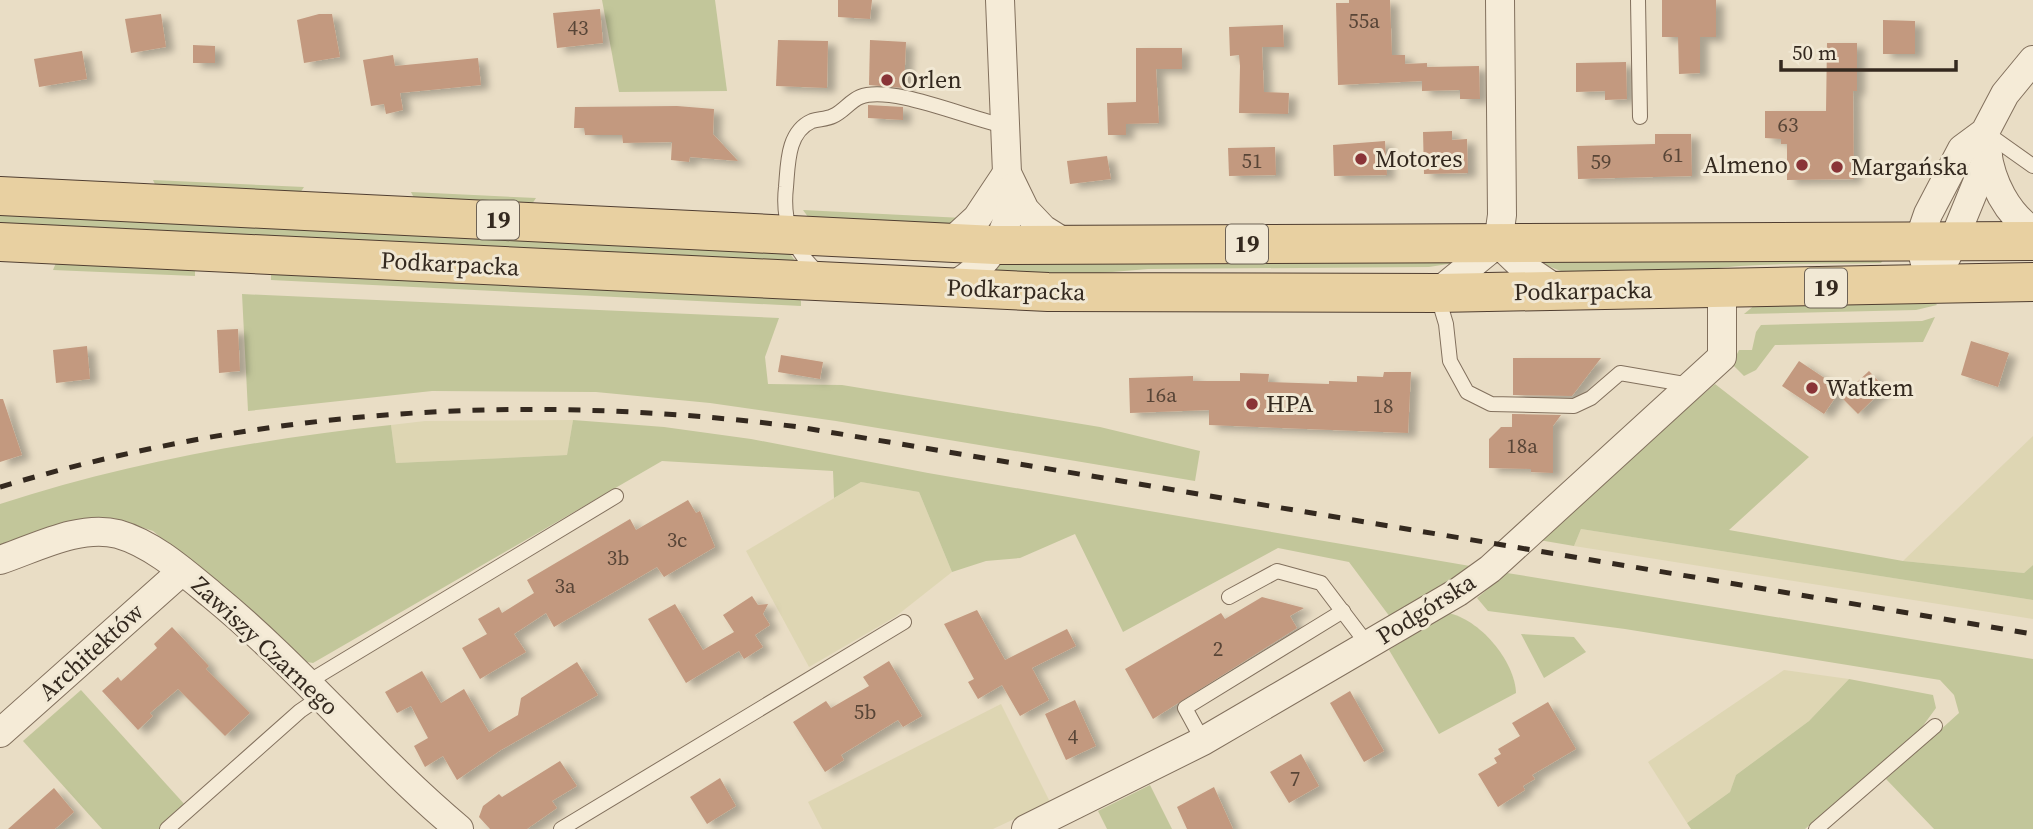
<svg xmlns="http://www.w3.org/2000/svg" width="2033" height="829" viewBox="0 0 2033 829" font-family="'Source Serif 4',serif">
	<defs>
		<filter id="shadow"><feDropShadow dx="8" dy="4.5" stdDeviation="3.5" flood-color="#0004"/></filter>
	</defs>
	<rect width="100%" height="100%" fill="#e9ddc5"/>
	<g fill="#ded6b3">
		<path d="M573 420 567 455 396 463 391 425 425 421Z"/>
		<path d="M2033 436V565L2024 573 1903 561Z"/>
		<path d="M861 482 919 492 952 572 895 617 809 667 746 551Z"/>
		<path d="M1581 529 2033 600V619L1574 546Z"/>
		<path d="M1784 670 1849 679 1809 721 1736 775 1730 792 1687 823 1648 762Z"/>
		<path d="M1001 704 1050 802 993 829H822L808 802Z"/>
	</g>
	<g fill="#c2c69a">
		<path d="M602 0H715L727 91 619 92Z"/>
		<path d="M153 180 304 187 296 199 158 191Z"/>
		<path d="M411 192 536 198 528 210 417 204Z"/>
		<path d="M0 210 790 254 798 264 0 230Z"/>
		<path d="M803 210 963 218 941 228 811 221Z"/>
		<path d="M1886 256 1881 263C1834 264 1787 263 1740 266 1676 270 1598 296 1539 261Z"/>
		<path d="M1453 257 1454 263 1429 267 1148 269 1029 279 989 273 1006 258Z"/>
		<path d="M58 258 195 271V276L53 270Z"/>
		<path d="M271 274 795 294 801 301V306L271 280Z"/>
		<path d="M242 294 779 318 765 357 768 384 842 385 1100 427 1200 451 1195 481 836 421 710 403 596 392 432 391 248 411Z"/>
		<path d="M1932 299 1937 305 1916 310 1744 314 1756 304Z"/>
		<path d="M1935 317 1923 342 1775 345 1756 370 1744 376 1732 364 1739 350H1752L1756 332 1761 325 1922 321Z"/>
		<path d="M1715 384 1809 457 1729 530 1903 561 2024 573 2033 565V600L1581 529 1574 546 1539 540 1555 522Z"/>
		<path d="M573 420 664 427 751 439 928 473 1470 566 1447 585 1390 617 1349 562 1278 548 1123 632 1075 534 1020 558 986 561 952 572 919 492 861 482 834 498 833 471 662 461 313 663 307 662 153 531 113 518 71 526 0 549V504C126 463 259 439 391 425L396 463 567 455Z"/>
		<path d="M1507 573 2033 659V829H1934L1886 779 1959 713 1954 695 1940 680 1625 629 1488 611 1477 598Z"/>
		<path d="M1447 613C1479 618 1515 661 1516 693L1439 734 1389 650Z"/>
		<path d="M1521 634 1574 637 1586 652 1544 678Z"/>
		<path d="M1849 679 1933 695 1936 708 1914 738 1805 829H1691L1687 823 1730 792 1736 775 1809 721Z"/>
		<path d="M81 690 186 806 160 829H102L23 741Z"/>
		<path d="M1150 785 1172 829H1107L1098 811Z"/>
	</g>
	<g fill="#c3997f" filter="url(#shadow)">
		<path d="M838 0H872L870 19 838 17Z"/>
		<path d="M1349 0H1390L1392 55H1405V64L1427 63V67L1479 66 1480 99H1460V90L1422 91V81L1338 85 1336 3H1349Z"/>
		<path d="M1662 0H1716V37H1700V73L1679 74 1678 37H1662Z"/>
		<path d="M600 9 603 43 557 48 553 13Z"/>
		<path d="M161 14 166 47 131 53 125 19Z"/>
		<path d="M319 14H332L340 57 304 63 297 20Z"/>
		<path d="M1883 20 1915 21V54H1883Z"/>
		<path d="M1283 25 1284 47H1262L1264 92 1289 93 1288 114 1239 113 1240 66 1239 55 1230 56 1229 27Z"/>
		<path d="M778 40 828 41 827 88 776 86Z"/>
		<path d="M870 40 906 42 904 88 869 85Z"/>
		<path d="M1827 43H1857V91H1853L1854 179 1787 180V144H1781V139L1765 138V111H1826Z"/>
		<path d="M193 45 215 46V63H193Z"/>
		<path d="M1136 48H1182V69H1156L1159 123 1126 124V135H1108L1107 103 1136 102Z"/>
		<path d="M82 51 87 79 39 87 34 59Z"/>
		<path d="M393 55 395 66 478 58 481 85 400 93 403 110 386 114 384 104 371 106 363 60Z"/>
		<path d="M1626 62 1627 99 1605 100V91L1576 92V63Z"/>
		<path d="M868 105 903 107V120L868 118Z"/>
		<path d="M677 106 714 109 713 134 738 161 690 157 689 162 671 160 672 142 623 143 622 135H585L584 128H574L575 107Z"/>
		<path d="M1452 131V140L1467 139 1468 173 1424 174 1423 132Z"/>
		<path d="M1655 134H1691L1692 176 1578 179 1577 146 1655 144Z"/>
		<path d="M1385 141 1387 175 1334 176 1333 145Z"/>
		<path d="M1275 147 1276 175 1229 176 1228 148Z"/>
		<path d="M1107 156 1111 179 1070 184 1067 161Z"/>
		<path d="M238 329 240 371 219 373 217 330Z"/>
		<path d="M1971 341 2009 353 1998 387 1961 375Z"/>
		<path d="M87 346 90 379 56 383 53 350Z"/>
		<path d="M781 355 823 362 820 379 778 372Z"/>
		<path d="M1513 358H1601L1572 396 1513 395Z"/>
		<path d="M1799 361 1841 389 1824 414 1782 386Z"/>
		<path d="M1869 371 1885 388 1858 414 1841 397Z"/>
		<path d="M1384 372H1411L1408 433 1209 425V410L1130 413 1129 378 1193 376V381H1240V373L1269 374 1268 382 1329 384V381L1357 382V376L1383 377Z"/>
		<path d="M0 399H3L22 455 0 462Z"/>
		<path d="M1512 414 1561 415 1553 426V473L1531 472V469L1489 468V439L1501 427H1512Z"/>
		<path d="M688 500 696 513 700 511 715 547 664 577 657 567 554 627 546 613 514 634 526 652 480 679 462 648 487 634 478 619 499 607 502 613 534 593 527 580 630 519 636 530Z"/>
		<path d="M752 596 758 605 768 604 763 614 770 625 755 635 763 647 744 659 739 651 686 683 648 619 675 604 703 650 734 632 723 615Z"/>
		<path d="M1262 597 1304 608 1290 616 1297 628 1153 719 1125 669 1221 613 1225 619Z"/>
		<path d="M977 610 1005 660 1067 629 1076 646 1032 668 1049 700 1020 716 1002 685 978 699 968 682 974 679 944 624Z"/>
		<path d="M172 627 209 666 206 669 250 713 225 736 178 689 150 713 153 716 138 730 102 691 118 677 121 681 157 648 154 644Z"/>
		<path d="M889 661 922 716 903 727 898 720 841 755 844 760 825 772 793 722 826 701 831 708 869 686 863 677Z"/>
		<path d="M577 662 598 695 501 750 457 780 443 756 425 767 414 746 428 738 411 706 397 713 385 692 422 671 441 703 464 689 489 732 518 715 521 698Z"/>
		<path d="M1350 691 1384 751 1364 762 1330 703Z"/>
		<path d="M1075 700 1096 746 1066 760 1045 714Z"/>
		<path d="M1548 702 1576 749 1532 775 1535 779 1523 786 1525 790 1498 807 1478 774 1497 763 1494 758 1501 754 1498 749 1520 736 1512 723Z"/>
		<path d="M1301 754 1319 786 1289 803 1270 772Z"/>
		<path d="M560 761 577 786 552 801 557 808 527 829H490L479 817 483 806 499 794 502 797Z"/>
		<path d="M720 778 736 806 707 824 690 797Z"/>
		<path d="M1214 787 1233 829H1187L1177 807Z"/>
		<path d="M54 788 74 812 55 829H8Z"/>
	</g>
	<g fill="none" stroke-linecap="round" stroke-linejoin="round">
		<g stroke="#82705d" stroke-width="16">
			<g id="lane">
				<path d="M1638 0 1640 117"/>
				<path d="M1985 132 2033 166"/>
				<path d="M819 273C793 251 782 221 786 187 788 164 787 132 812 121 819 119 827 119 833 116 843 112 850 101 860 97 891 84 971 120 1006 126"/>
				<path d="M1437 294 1446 324 1450 361 1467 392 1491 404 1574 406 1591 398 1620 373 1690 385"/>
				<path d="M1229 597 1277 571 1321 583 1368 645"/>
				<path d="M308 682 616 496"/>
				<path d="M1203 741 1185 708 1343 611"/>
				<path d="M167 829 300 711 322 696"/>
				<path d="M561 829 904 622"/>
				<path d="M1816 829 1935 726"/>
			</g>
		</g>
		<g stroke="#82705d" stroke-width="30">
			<g id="street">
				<path d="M1000 0 1007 173 1025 210 1043 229 1067 244"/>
				<path d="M1987 151C1991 182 2007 214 2033 231"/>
				<path d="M951 242 977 218 1007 173"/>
				<path d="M1498 243 1522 266 1559 291"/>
				<path d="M1947 256 1988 156"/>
				<path d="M1931 286 1919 240 1928 214 1962 149 1985 132 2005 94 2033 60"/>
				<path d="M949 288C990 266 1010 233 1013 187"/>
				<path d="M1437 293 1498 243 1502 215 1500 0"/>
				<path d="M0 560C36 548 80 524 118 534 153 544 184 572 212 595 300 667 372 756 459 829"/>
				<path d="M0 733 182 571"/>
				<path d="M1026 829 1203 741 1458 592 1490 569 1722 357V290"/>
			</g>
		</g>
		<g stroke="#503e31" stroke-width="40">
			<g id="primary">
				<path d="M0 196 995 245 2033 241"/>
				<path d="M0 242 1048 292 1437 293 2033 282"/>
			</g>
		</g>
		<use href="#lane" stroke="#f5ebd7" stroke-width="14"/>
		<use href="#street" stroke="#f5ebd7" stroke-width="28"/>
		<use href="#primary" stroke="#e8d0a1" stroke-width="38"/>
		<path stroke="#34291f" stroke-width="5" stroke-dasharray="12 12" stroke-linecap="butt" d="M0 487C264 408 525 392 799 427L2033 634"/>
	</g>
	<g fill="#8a3437" stroke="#f1e8d4" stroke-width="2.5">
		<circle cx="887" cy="80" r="7"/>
		<circle cx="1361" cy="159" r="7"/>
		<circle cx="1802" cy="165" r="7"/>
		<circle cx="1837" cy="167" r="7"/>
		<circle cx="1812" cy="388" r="7"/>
		<circle cx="1252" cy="404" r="7"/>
	</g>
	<g text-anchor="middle" stroke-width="6" stroke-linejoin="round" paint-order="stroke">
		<g font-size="21" fill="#584537">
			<text x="1364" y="28">55a</text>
			<text x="578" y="35">43</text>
			<text x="1788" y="132">63</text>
			<text x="1673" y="162">61</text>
			<text x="1252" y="168">51</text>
			<text x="1601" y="169">59</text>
			<text x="1161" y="402">16a</text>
			<text x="1383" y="413">18</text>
			<text x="1522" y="453">18a</text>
			<text x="677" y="547">3c</text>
			<text x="618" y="565">3b</text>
			<text x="565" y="593">3a</text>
			<text x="1218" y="656">2</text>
			<text x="865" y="719">5b</text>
			<text x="1073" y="744">4</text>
			<text x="1295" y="786">7</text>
		</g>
		<g fill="#f1e8d4" stroke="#6d6255" stroke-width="2">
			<rect x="477" y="200.5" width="42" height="39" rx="5"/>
			<rect x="1226" y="224.5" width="42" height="39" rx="5"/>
			<rect x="1805" y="268.5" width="42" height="39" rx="5"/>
		</g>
		<g font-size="23" font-weight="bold" fill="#34291f">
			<text x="498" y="228">19</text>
			<text x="1247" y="252">19</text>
			<text x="1826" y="296">19</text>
		</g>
		<g font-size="24" fill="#34291f" stroke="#f1e8d4" text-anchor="start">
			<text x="901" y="88">Orlen</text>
			<text x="1375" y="167">Motores</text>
			<text x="1788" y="173" text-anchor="end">Almeno</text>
			<text x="1851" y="175">Margańska</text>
			<text x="1826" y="396">Watkem</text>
			<text x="1266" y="412">HPA</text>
		</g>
		<g font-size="24" fill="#34291f" stroke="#f1e8d4">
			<text transform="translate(450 264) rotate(3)" y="8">Podkarpacka</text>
			<text transform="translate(1016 290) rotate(2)" y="8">Podkarpacka</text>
			<text transform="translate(1583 291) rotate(-1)" y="8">Podkarpacka</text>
			<text transform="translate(1426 609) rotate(-32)" y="8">Podgórska</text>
			<text transform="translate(265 646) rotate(43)" y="8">Zawiszy Czarnego</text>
			<text transform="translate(91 652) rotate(-42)" y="8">Architektów</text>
		</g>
	</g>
	<path d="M1781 60v10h175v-10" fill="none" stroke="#34291f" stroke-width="3.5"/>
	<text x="1792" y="60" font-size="21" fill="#34291f" stroke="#f1e8d4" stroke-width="5" paint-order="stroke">50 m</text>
</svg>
